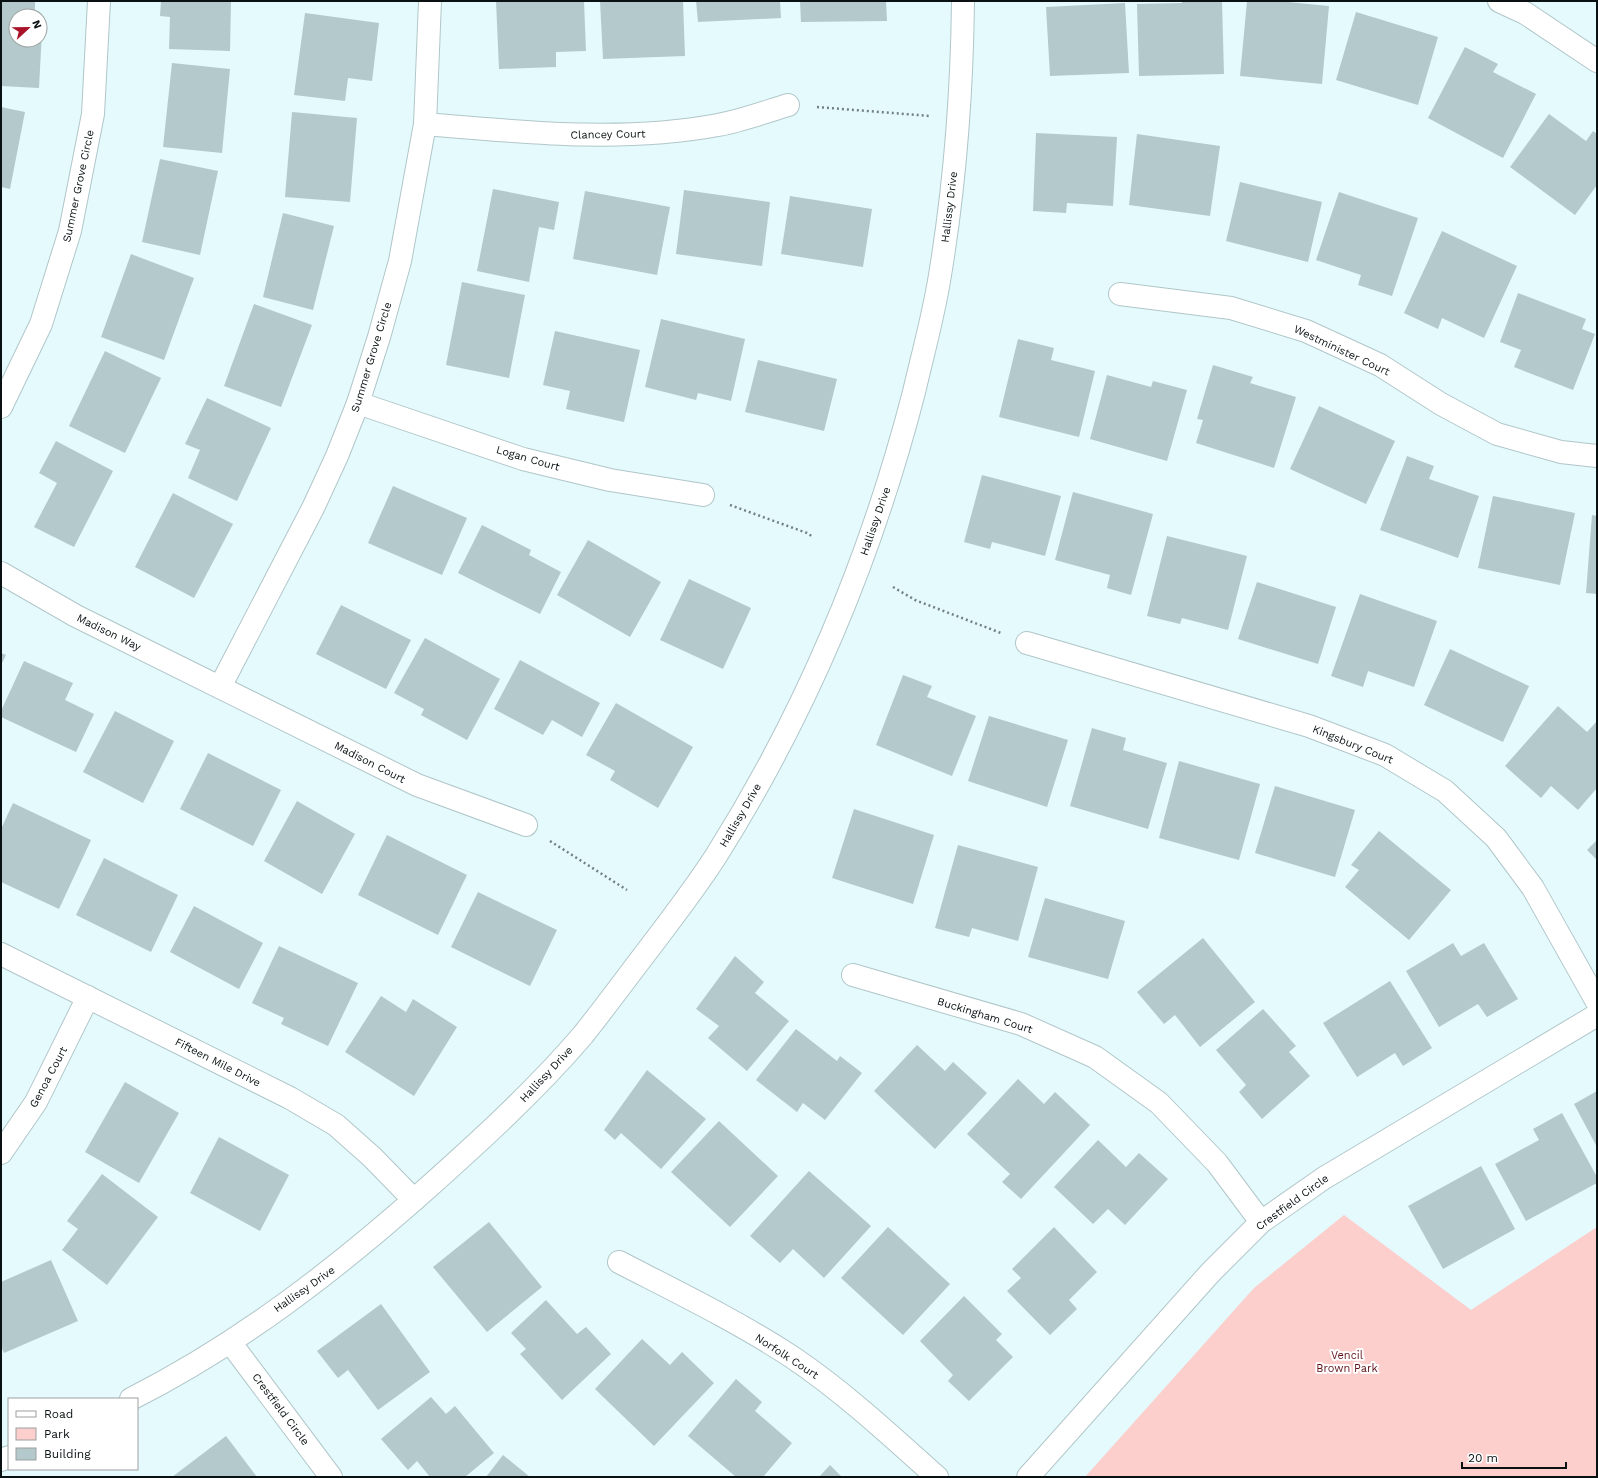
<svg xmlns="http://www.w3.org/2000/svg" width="1598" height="1478" viewBox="0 0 1598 1478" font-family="'Work Sans',sans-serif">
	<rect width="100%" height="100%" fill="#e4fafc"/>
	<path fill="#fccecc" d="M1344 1215 1471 1310 1597 1227V1477H1085L1254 1288Z"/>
	<g fill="#b4c9cb">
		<path d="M1 1H35V16H16V40H40V31H42L39 88 1 86Z"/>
		<path d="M161 1H231L230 51 169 49 170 17 160 16Z"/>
		<path d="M496 1H584L586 51 556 52V67L499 69Z"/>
		<path d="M600 1H683L685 56 603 59Z"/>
		<path d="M696 1H780L781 18 698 22Z"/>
		<path d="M800 1H886L887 21 801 22Z"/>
		<path d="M1182 1H1222L1224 74 1139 76 1137 4 1182 3Z"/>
		<path d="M1247 1H1278L1329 6 1322 84 1240 76Z"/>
		<path d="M1125 3 1129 73 1050 76 1046 7Z"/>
		<path d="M1356 12 1438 37 1418 105 1336 80Z"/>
		<path d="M305 13 379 23 372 81 348 78 345 101 294 95Z"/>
		<path d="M1465 47 1498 64 1493 72 1536 94 1503 158 1428 118Z"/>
		<path d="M172 63 230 69 222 153 163 147Z"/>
		<path d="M1 107 25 112 10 189 1 187Z"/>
		<path d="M292 112 357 118 350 202 285 197Z"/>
		<path d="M1549 114 1586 141 1593 131 1597 134V185L1575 215 1510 167Z"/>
		<path d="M1036 133 1117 137 1113 206 1067 203 1066 213 1033 211Z"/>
		<path d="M1137 134 1220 146 1210 216 1129 205Z"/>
		<path d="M160 159 218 171 200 255 142 242Z"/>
		<path d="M1240 182 1322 202 1308 262 1226 241Z"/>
		<path d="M493 189 559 202 554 230 539 227 529 282 477 271Z"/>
		<path d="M684 190 770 202 762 266 676 254Z"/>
		<path d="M585 191 670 207 657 275 573 259Z"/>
		<path d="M1339 192 1418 218 1392 296 1358 285 1361 275 1316 260Z"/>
		<path d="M790 196 872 209 863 267 781 254Z"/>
		<path d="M283 213 334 226 313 310 263 297Z"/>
		<path d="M1442 231 1517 266 1484 338 1442 318 1438 329 1404 313Z"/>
		<path d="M131 254 194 278 164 360 101 337Z"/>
		<path d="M462 282 525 295 509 378 446 365Z"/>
		<path d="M1518 293 1586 319 1582 329 1595 334 1573 390 1514 367 1521 350 1500 342Z"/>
		<path d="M254 304 312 325 281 407 224 386Z"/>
		<path d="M661 319 745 339 731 401 698 393 696 400 645 387Z"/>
		<path d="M555 331 640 350 624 422 566 409 570 391 543 385Z"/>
		<path d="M1018 339 1054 348 1051 360 1095 371 1079 437 999 417Z"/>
		<path d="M105 351 161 378 125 453 69 426Z"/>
		<path d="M758 360 837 379 824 431 745 412Z"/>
		<path d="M1213 365 1253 377 1250 383 1296 397 1274 468 1196 443 1203 420 1197 419Z"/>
		<path d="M1107 375 1151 387 1153 381 1187 390 1167 461 1090 439Z"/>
		<path d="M207 398 271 428 237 501 188 478 200 450 185 444Z"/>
		<path d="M1319 406 1395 441 1366 504 1290 469Z"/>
		<path d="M56 441 113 471 74 547 34 527 57 483 39 473Z"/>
		<path d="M1407 456 1434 466 1429 479 1479 496 1458 558 1380 530Z"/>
		<path d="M982 475 1061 496 1045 556 992 542 990 549 964 542Z"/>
		<path d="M393 486 467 518 442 575 368 543Z"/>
		<path d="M1073 492 1153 514 1131 595 1107 588 1110 575 1055 560Z"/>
		<path d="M173 493 233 524 194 598 135 567Z"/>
		<path d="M1493 496 1575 513 1560 585 1478 568Z"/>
		<path d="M1592 515 1597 516V594L1586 593Z"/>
		<path d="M482 525 531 550 529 555 561 572 540 614 458 573Z"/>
		<path d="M1167 536 1247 556 1228 630 1182 618 1180 624 1147 616Z"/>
		<path d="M588 540 661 582 630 637 557 595Z"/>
		<path d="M689 579 751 608 723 669 660 640Z"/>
		<path d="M1257 582 1336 607 1318 664 1238 639Z"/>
		<path d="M1360 594 1437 621 1414 687 1368 671 1363 687 1331 676Z"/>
		<path d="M341 605 411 640 386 689 316 654Z"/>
		<path d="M425 638 500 679 467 740 421 715 424 709 394 693Z"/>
		<path d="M1450 649 1529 686 1503 742 1424 705Z"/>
		<path d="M1 653 6 655 1 665Z"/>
		<path d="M520 660 600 703 582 737 552 720 543 735 494 709Z"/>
		<path d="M24 661 73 683 65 700 94 714 76 752 1 717V711Z"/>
		<path d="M903 675 932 686 927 697 976 716 952 776 876 745Z"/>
		<path d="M616 703 693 747 658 808 610 780 615 771 586 755Z"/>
		<path d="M1558 706 1587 732 1597 721V788L1578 810 1551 786 1541 798 1505 766Z"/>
		<path d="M115 711 174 741 143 803 83 772Z"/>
		<path d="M989 716 1068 740 1047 807 968 781Z"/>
		<path d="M1092 728 1126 738 1123 750 1167 763 1148 829 1070 806Z"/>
		<path d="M208 753 281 790 253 846 180 809Z"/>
		<path d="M1179 761 1260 784 1239 860 1159 838Z"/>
		<path d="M1275 786 1355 810 1335 877 1255 853Z"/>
		<path d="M297 801 355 834 322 894 264 861Z"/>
		<path d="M13 803 91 840 59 909 1 882V829Z"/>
		<path d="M854 809 934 835 913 904 832 878Z"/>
		<path d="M1379 831 1451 890 1409 940 1345 887 1359 870 1351 865Z"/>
		<path d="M387 835 467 875 438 935 358 895Z"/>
		<path d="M1597 840V860L1587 850Z"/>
		<path d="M958 845 1038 867 1018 941 972 928 969 937 935 928Z"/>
		<path d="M104 858 178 895 151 952 76 915Z"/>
		<path d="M478 892 557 930 530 986 451 947Z"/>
		<path d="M1045 898 1125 921 1108 979 1028 957Z"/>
		<path d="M194 906 263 943 239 989 170 952Z"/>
		<path d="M1203 938 1255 1002 1200 1047 1175 1015 1164 1024 1137 992Z"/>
		<path d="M1453 943 1461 956 1484 943 1518 999 1487 1017 1478 1004 1439 1027 1406 971Z"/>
		<path d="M279 946 358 983 328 1046 281 1024 284 1018 252 1003Z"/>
		<path d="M735 956 764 982 755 993 789 1021 747 1071 708 1038 719 1026 696 1009Z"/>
		<path d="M1390 981 1432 1048 1403 1066 1395 1053 1357 1077 1323 1023Z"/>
		<path d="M381 996 406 1012 413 999 457 1027 414 1096 345 1052Z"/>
		<path d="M1263 1009 1296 1046 1289 1052 1310 1076 1262 1119 1239 1092 1246 1085 1216 1050Z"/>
		<path d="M796 1029 837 1061 840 1056 862 1073 825 1120 803 1103 797 1112 756 1080Z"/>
		<path d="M917 1045 945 1071 953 1062 987 1093 935 1149 874 1091Z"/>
		<path d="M647 1070 706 1119 661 1169 621 1133 615 1140 604 1130Z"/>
		<path d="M1018 1079 1044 1104 1055 1092 1090 1125 1021 1199 1002 1182 1010 1174 967 1134Z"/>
		<path d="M125 1082 179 1113 139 1183 85 1152Z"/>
		<path d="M1597 1091V1147L1574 1104Z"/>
		<path d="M1562 1113 1597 1177V1183L1526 1221 1495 1164 1539 1140 1533 1129Z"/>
		<path d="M719 1121 778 1176 730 1227 671 1172Z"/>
		<path d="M219 1137 289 1175 260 1231 190 1193Z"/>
		<path d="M1098 1140 1126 1167 1139 1153 1168 1179 1125 1225 1108 1209 1093 1224 1054 1187Z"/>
		<path d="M1481 1166 1515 1229 1443 1269 1408 1206Z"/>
		<path d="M809 1171 871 1226 824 1278 793 1249 780 1263 750 1236Z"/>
		<path d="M102 1174 158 1217 107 1285 62 1250 78 1229 67 1221Z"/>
		<path d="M489 1222 542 1287 487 1332 433 1267Z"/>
		<path d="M888 1227 950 1284 903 1335 841 1278Z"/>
		<path d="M1054 1227 1097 1272 1069 1300 1077 1309 1050 1335 1007 1291 1021 1278 1012 1269Z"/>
		<path d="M51 1260 78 1321 4 1353 1 1346V1282Z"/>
		<path d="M964 1296 1002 1334 996 1340 1013 1357 969 1401 948 1381 953 1375 920 1341Z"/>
		<path d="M546 1300 577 1334 586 1327 611 1354 562 1400 520 1354 526 1349 511 1333Z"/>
		<path d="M381 1304 430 1372 378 1410 348 1370 338 1378 317 1351Z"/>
		<path d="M642 1339 670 1365 682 1352 714 1383 654 1446 595 1389Z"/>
		<path d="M736 1379 762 1402 755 1411 792 1443 763 1477H736L688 1436Z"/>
		<path d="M431 1397 446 1414 455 1406 494 1453 465 1477H430L417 1461 408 1470 381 1439Z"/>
		<path d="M226 1436 257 1477H172Z"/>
		<path d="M503 1455 530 1477H486Z"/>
		<path d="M830 1465 842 1477H819Z"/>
	</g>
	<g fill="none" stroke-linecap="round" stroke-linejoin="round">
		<g stroke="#b1c6c9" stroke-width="24">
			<g id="minor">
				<path d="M1499 1 1525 13 1597 61"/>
				<path d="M425 124C522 132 621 143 718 125 741 121 765 112 788 105"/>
				<path d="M1120 294 1231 308 1306 331 1380 365 1441 404 1497 434 1561 452 1597 456"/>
				<path d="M358 403 523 459 610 480 703 495"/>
				<path d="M1 407 41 324 70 231 93 114 99 1"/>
				<path d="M1 573 76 616 417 785 526 825"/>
				<path d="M1027 643 1309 726 1385 755 1445 791 1496 838 1533 888 1597 1002"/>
				<path d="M220 687 313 508 337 456 358 403 379 337 400 261 425 124 430 1"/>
				<path d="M1 954 290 1098 336 1125 372 1157 414 1200"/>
				<path d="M853 975 1021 1024 1095 1057 1159 1103 1217 1163 1261 1222"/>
				<path d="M1 1153 36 1102 88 997"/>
				<path d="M619 1262C677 1292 737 1321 792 1357 844 1392 890 1435 937 1477"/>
				<path d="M230 1342 331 1477"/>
				<path d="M131 1399C238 1345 334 1271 424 1191 479 1142 535 1091 583 1035 606 1006 628 976 651 946 673 917 696 887 716 856 806 713 872 555 914 392 923 353 934 314 940 275 955 184 962 92 963 1"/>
				<path d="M1 1460 9 1457"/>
				<path d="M1028 1477 1211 1272 1261 1222 1324 1178 1597 1015"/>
			</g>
		</g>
		<g stroke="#728082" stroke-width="2.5" stroke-dasharray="2 3" stroke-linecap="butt">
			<path d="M817 107 930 116"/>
			<path d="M730 505 807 533 813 537"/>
			<path d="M893 587 915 600 1001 633"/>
			<path d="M550 841 627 890"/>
		</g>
		<use href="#minor" stroke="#fff" stroke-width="22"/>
	</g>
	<g text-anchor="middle" stroke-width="4" stroke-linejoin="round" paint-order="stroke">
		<g font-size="11" fill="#091112" stroke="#fff">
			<text transform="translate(608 134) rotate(-1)" y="4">Clancey Court</text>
			<text transform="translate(78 186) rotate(-78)" y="4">Summer Grove Circle</text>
			<text transform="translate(949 207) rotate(-83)" y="4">Hallissy Drive</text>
			<text transform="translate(1342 350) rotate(25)" y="4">Westminister Court</text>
			<text transform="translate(371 357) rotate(-73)" y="4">Summer Grove Circle</text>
			<text transform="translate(528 458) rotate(16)" y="4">Logan Court</text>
			<text transform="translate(875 521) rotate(-71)" y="4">Hallissy Drive</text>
			<text transform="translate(109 632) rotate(26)" y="4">Madison Way</text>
			<text transform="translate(1353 744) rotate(22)" y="4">Kingsbury Court</text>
			<text transform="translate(370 762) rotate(27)" y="4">Madison Court</text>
			<text transform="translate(740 815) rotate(-60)" y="4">Hallissy Drive</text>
			<text transform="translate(985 1015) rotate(17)" y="4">Buckingham Court</text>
			<text transform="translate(218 1062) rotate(27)" y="4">Fifteen Mile Drive</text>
			<text transform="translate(546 1074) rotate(-47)" y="4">Hallissy Drive</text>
			<text transform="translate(48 1077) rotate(-62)" y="4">Genoa Court</text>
			<text transform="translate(1292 1202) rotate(-36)" y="4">Crestfield Circle</text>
			<text transform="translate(304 1289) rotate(-35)" y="4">Hallissy Drive</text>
			<text transform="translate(787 1356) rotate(33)" y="4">Norfolk Court</text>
			<text transform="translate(281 1409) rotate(53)" y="4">Crestfield Circle</text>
		</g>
		<g font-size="11" fill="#5f1219" stroke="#fff">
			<text x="1347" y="1359">Vencil<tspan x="1347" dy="13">Brown Park</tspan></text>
		</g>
	</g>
	<rect width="1598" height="1478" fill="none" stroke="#091112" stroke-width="4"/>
	<rect x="8" y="1398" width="130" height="72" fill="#ffffff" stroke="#9da0a0"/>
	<rect x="16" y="1411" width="20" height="6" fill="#ffffff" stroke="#9da0a0"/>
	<text x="44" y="1418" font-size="12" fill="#091112">Road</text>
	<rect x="16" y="1428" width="20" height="12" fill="#fccecc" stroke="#9da0a0"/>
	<text x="44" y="1438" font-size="12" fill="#091112">Park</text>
	<rect x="16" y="1448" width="20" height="12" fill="#b4c9cb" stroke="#9da0a0"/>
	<text x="44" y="1458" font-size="12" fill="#091112">Building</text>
	<g transform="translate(28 28) rotate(68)"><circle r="19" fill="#ffffff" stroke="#9da0a0"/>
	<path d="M0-3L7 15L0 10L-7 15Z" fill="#a91229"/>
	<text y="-6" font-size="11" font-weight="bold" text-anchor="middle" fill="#091112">N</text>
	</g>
	<path d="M1462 1462v6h104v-6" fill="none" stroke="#091112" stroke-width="2"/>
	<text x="1468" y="1462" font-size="12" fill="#091112" stroke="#ffffff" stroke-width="3" paint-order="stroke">20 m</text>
</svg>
